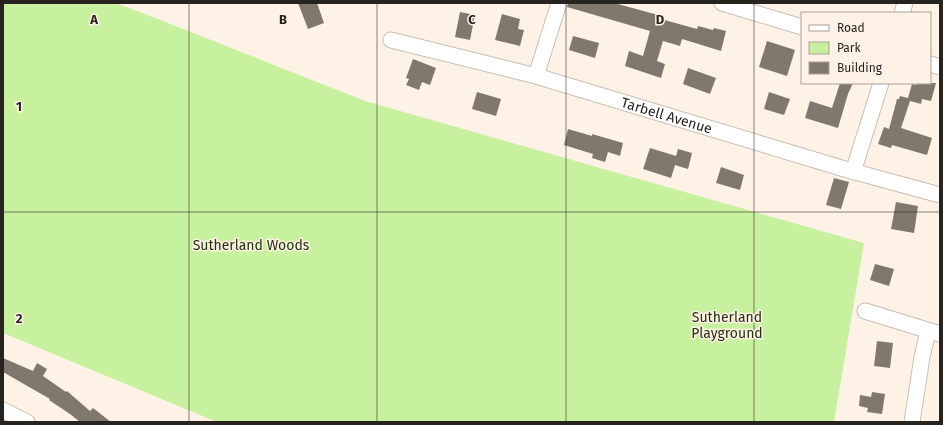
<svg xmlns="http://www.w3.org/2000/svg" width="943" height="425" viewBox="0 0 943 425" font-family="'Fira Sans',sans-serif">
	<rect width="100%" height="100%" fill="#fef2e6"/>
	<path fill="#c8f19f" d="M3 3H115L135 10 365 101 864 243 834 422H217L3 333Z"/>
	<g fill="#81786d">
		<path d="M298 3H317L324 23 308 29Z"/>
		<path d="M568 3H614L662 16 661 19 697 29 698 26 713 30 714 28 726 31 721 51 682 39 680 46 663 41 657 61 665 64 661 78 625 66 629 51 643 56 650 31 567 7Z"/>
		<path d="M460 12 475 15 470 40 455 37Z"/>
		<path d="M502 14 520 19 518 29 524 30 520 46 495 40Z"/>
		<path d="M573 36 599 43 595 58 569 50Z"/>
		<path d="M767 41 795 50 787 76 759 67Z"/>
		<path d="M413 59 436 68 430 85 422 82 419 90 406 85 409 79 406 78Z"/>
		<path d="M688 68 716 78 710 94 683 84Z"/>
		<path d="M840 83H853L848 94 838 128 805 118 810 101 832 108Z"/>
		<path d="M917 83H936L931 101 922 99 921 104 910 101 901 128 932 138 927 155 892 145 891 148 878 144 884 127 889 129 897 99H899L900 96 908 98 912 84 916 85Z"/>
		<path d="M477 92 501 99 496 116 472 109Z"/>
		<path d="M769 92 790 99 784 115 764 109Z"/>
		<path d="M568 129 592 136V134L623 143 620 156 608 152 605 162 592 158 593 154 564 145Z"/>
		<path d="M650 148 676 156 678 149 692 153 688 169 675 165 671 178 643 169Z"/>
		<path d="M721 167 744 175 740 190 716 183Z"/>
		<path d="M834 178 849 182 841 209 826 205Z"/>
		<path d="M896 202 918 206 914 233 891 229Z"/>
		<path d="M875 264 894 269 889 286 870 280Z"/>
		<path d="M877 341 893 343 890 368 874 366Z"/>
		<path d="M3 358 33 371 37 363 47 369 43 376 66 392 67 391 90 411 93 408 111 422H80L70 414 49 400 50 399 3 372Z"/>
		<path d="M872 392 885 394 882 414 867 412 868 408 859 406 860 395 871 397Z"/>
	</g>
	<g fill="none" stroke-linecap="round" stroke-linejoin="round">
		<g stroke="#cabeb3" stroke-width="17">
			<g id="minor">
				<path d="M722 3 802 27"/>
				<path d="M902 13 905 3"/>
				<path id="s1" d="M391 40 536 76 848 170 940 195"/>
				<path d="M930 64 940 67"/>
				<path d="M536 76 559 3"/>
				<path d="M853 172 881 83"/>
				<path d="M865 311 940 334"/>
				<path d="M3 410 27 422"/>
				<path d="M912 422 922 357 928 331"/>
			</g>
		</g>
		<use href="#minor" stroke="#fff" stroke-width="15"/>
	</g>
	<path fill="none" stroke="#27231e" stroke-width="1" stroke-opacity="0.55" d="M189 3V422M377 3V422M566 3V422M754 3V422M3 212H940"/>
	<g text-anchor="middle" stroke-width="3" stroke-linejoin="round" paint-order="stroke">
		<g font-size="14" fill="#27231e" stroke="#fef2e6">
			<text dy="5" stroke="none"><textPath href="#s1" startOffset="286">Tarbell Avenue</textPath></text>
		</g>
		<g font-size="14" fill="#21320d" stroke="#fef2e6">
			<text x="251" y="250">Sutherland Woods</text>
			<text x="727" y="322">Sutherland<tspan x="727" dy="16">Playground</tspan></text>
		</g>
	</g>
	<g font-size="13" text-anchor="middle" font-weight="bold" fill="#27231e" stroke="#fef2e6" stroke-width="3" stroke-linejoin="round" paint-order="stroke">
		<text x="94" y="24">A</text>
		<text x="283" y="24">B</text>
		<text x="472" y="24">C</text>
		<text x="660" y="24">D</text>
		<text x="19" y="111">1</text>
		<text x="19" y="323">2</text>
	</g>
	<rect width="943" height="425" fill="none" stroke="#27231e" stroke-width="8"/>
	<rect x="801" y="12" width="130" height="72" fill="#fef2e6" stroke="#a89f96"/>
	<rect x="809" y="25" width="20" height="6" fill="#ffffff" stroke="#a89f96"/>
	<text x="837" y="32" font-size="12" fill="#27231e">Road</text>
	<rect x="809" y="42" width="20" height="12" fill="#c8f19f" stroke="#a89f96"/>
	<text x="837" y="52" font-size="12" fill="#27231e">Park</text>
	<rect x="809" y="62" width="20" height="12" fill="#81786d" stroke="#a89f96"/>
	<text x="837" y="72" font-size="12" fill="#27231e">Building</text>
</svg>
